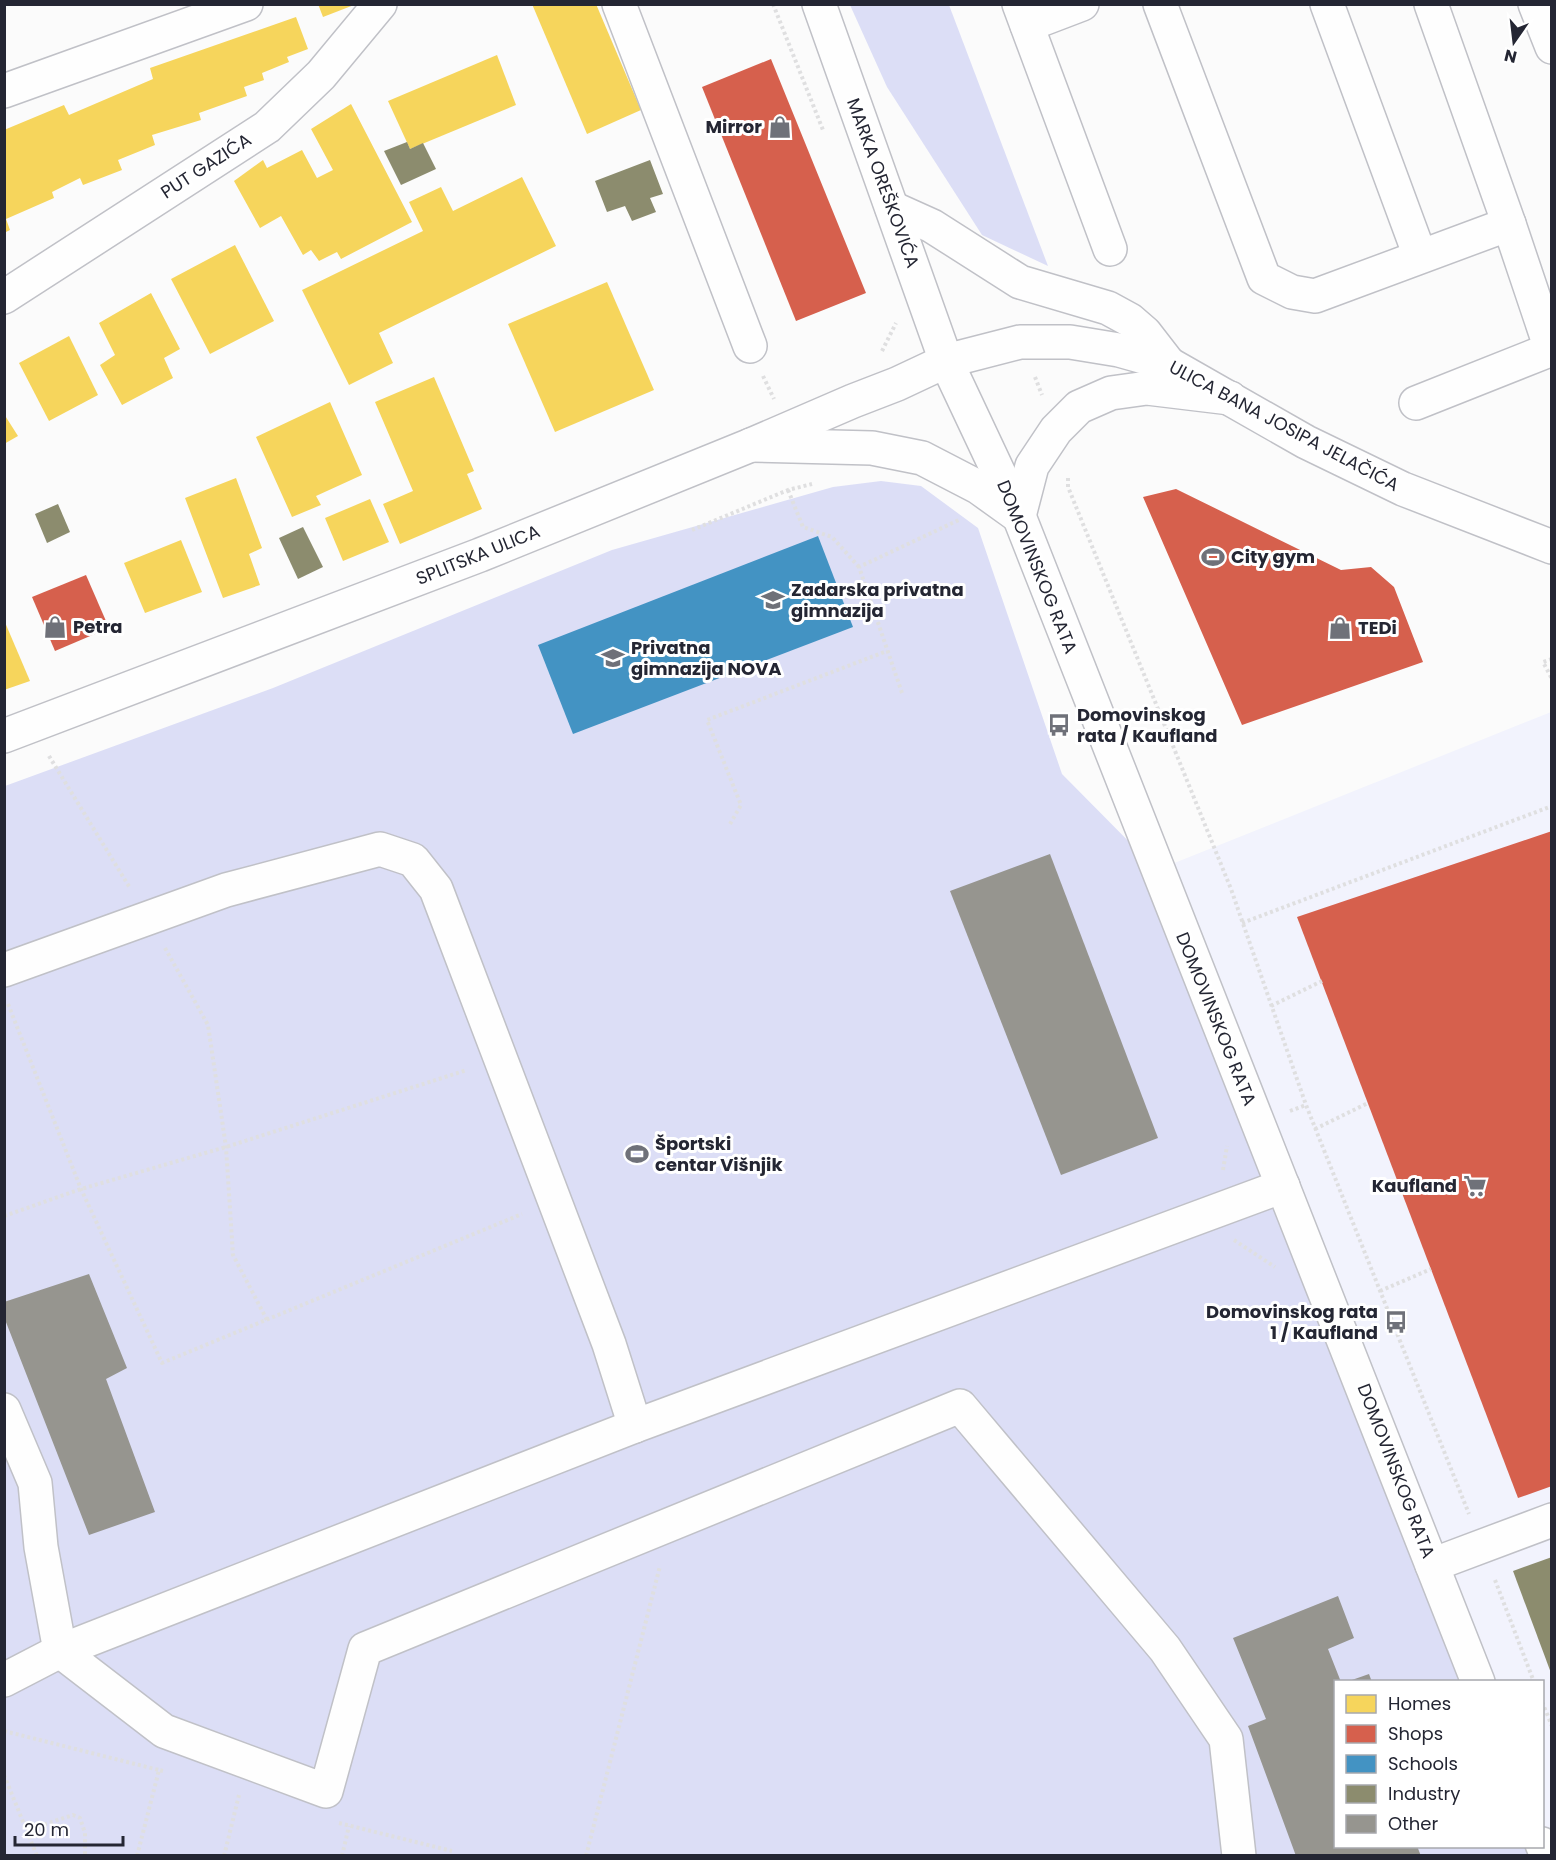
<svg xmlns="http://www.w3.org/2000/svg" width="1556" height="1860" viewBox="0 0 1556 1860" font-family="Poppins,sans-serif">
	<rect width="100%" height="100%" fill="#fbfbfb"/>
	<path fill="#f2f3fd" d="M1551 712V1855L1543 1844 1542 1682 1478 1681 1157 870Z"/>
	<g fill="#dcdef6">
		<path d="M850 5H949L1048 266 982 235 887 87Z"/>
		<path d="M881 481 921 486 978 528 1062 774 1157 870 1478 1681 1336 1682V1846H1542L1547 1855H5V786L273 688 612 550 833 487Z"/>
	</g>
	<g fill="#f6d55c">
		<path d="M318 4H354V5L323 17Z"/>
		<path d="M532 4H596L641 110 587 134Z"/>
		<path d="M296 17 308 49 287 57 289 62 262 73 264 80 244 87 247 96 199 113 201 120 152 135 155 145 118 160 122 170 83 185 80 178 52 192 54 198 6 219 10 230 4 233V130L64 105 69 115 153 79 150 68Z"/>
		<path d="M497 55 516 105 410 149 388 101Z"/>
		<path d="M351 104 412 222 341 259 337 252 319 261 311 250 303 255 281 216 260 228 234 181 263 160 267 168 302 150 317 178 333 170 311 129Z"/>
		<path d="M522 177 556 246 379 333 393 363 349 385 302 290 423 231 409 202 441 187 453 211Z"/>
		<path d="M235 245 274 321 210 354 171 279Z"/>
		<path d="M607 282 654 390 555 432 508 324Z"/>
		<path d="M151 293 180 349 164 358 173 378 122 405 100 365 115 355 99 323Z"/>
		<path d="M69 336 98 395 49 421 19 363Z"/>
		<path d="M434 377 474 471 467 474 482 509 400 544 383 504 413 491 375 402Z"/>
		<path d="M330 402 362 475 316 496 321 505 292 517 256 437Z"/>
		<path d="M4 414 18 436 4 444Z"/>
		<path d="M236 478 262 548 249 554 260 585 223 598 185 498Z"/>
		<path d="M370 499 389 542 343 561 325 518Z"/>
		<path d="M181 540 202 592 145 613 124 563Z"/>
		<path d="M4 620 30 681 4 690Z"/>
	</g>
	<g fill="#d6604d">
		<path d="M771 59 866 293 796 321 702 87Z"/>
		<path d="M1176 489 1341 570 1371 567 1394 587 1423 662 1242 725 1143 497Z"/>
		<path d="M86 575 109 628 55 651 32 597Z"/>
		<path d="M1552 831V1486L1518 1498 1297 917Z"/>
	</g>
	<path fill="#4393c3" d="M818 536 853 627 573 734 538 645Z"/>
	<g fill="#8c8c6e">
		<path d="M407 142 410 149 423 143 436 169 401 185 384 151Z"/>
		<path d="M650 160 663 194 650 198 656 212 632 221 625 206 607 212 595 181Z"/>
		<path d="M58 504 70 532 47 543 35 514Z"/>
		<path d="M303 527 323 567 298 579 279 538Z"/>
		<path d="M1552 1557V1673H1551L1513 1571Z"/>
	</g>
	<g fill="#96958f">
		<path d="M1050 854 1158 1138 1061 1175 950 891Z"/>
		<path d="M89 1274 127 1368 106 1379 155 1512 89 1535 4 1317V1302Z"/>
		<path d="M1338 1596 1354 1638 1328 1649 1341 1682H1336V1846H1417L1421 1856H1296L1248 1726 1266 1719 1233 1638Z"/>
		<path d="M1369 1674 1372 1682H1349V1681Z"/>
	</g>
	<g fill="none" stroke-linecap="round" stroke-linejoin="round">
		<g stroke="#c0c1c7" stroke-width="36">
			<g id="minor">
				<path d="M619 4 750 346"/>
				<path d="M1019 4 1110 249"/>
				<path d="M1160 4 1264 278 1292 292 1315 296 1509 224 1551 349"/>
				<path d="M1327 4 1420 256"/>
				<path d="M1431 4 1509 224"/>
				<path d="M1535 4 1552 47"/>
				<path d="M1027 25 1082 4"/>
				<path d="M4 91 246 4"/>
				<path d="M4 297 267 127 321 75 380 4"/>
				<path d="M1416 403 1552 349"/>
				<path d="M4 736 480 555 751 445 853 401 897 384 946 361 1020 342H1070L1119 350 1169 364 1306 442 1403 489 1552 547"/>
				<path d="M4 970 226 890 380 849 413 860 436 889 609 1344 635 1426"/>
				<path d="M4 1410 35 1483 41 1547 60 1651 4 1680"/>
				<path d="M1432 1565 1552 1520"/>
				<path d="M60 1651 164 1731 326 1791 365 1649 960 1406 1165 1649 1226 1739 1239 1856"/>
				<path d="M60 1651 635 1426 1283 1186"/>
			</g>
		</g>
		<g stroke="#c0c1c7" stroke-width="36">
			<g id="major">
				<path d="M819 4 946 361 1019 516 1478 1682"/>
				<path d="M892 208 932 226 1020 282 1108 308 1130 320 1145 333 1169 364"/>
				<path d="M751 445 872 448 922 458 978 487 1017 515"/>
				<path d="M1019 516 1032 466 1056 430 1079 407 1111 393 1147 388 1230 398"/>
				<path d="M1542 1844 1547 1856"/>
			</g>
		</g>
		<g stroke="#dfdfe0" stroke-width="4" stroke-dasharray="3 3" stroke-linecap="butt">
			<path d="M773 4 823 130"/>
			<path d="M882 351 896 323"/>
			<path d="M763 376 774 399"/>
			<path d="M1035 377 1042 395"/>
			<path d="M1068 478V487L1231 889 1306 1105 1469 1514"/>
			<path d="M788 490 803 527 832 537 859 567"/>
			<path d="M692 530 788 490 812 484"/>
			<path d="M1552 659 1543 662 1552 679"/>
			<path d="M902 693 859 567 961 519"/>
			<path d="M49 756 130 888"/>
			<path d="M730 824 741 805 707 720 887 651"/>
			<path d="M1242 923 1552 806"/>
			<path d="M165 948 208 1025 226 1147 233 1255 267 1320"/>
			<path d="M8 1004 81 1189 162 1363 522 1214"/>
			<path d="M1271 1006 1322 981"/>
			<path d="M1290 1111 1306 1105"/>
			<path d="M1315 1129 1368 1103"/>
			<path d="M1223 1170 1227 1146"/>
			<path d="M4 1216 81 1189 226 1147 467 1070"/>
			<path d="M1234 1240 1275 1267"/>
			<path d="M1380 1291 1431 1269"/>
			<path d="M1495 1580 1534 1682"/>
			<path d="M1542 1702 1552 1726"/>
			<path d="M4 1731 159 1770"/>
			<path d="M4 1775 37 1856"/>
			<path d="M339 1823 452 1851"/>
			<path d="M27 1830 73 1815 80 1818 85 1833V1856"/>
			<path d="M137 1856 159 1770 163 1771"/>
			<path d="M224 1856 239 1795"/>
			<path d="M342 1856 349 1826"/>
			<path d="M586 1856 660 1566"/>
		</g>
		<use href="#minor" stroke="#fefefe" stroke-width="33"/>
		<use href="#major" stroke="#fefefe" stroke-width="33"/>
	</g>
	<defs>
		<g id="shop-bare" transform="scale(1.8)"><path d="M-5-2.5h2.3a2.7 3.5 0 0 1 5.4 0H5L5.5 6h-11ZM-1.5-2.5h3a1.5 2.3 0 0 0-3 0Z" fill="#6f7179" stroke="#fff" stroke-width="2.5" paint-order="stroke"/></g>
		<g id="stadium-bare" transform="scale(1.8)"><path d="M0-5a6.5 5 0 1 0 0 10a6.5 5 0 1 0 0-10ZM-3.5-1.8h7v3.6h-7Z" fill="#6f7179" stroke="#fff" stroke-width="2.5" paint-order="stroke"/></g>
		<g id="school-bare" transform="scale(1.8)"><path d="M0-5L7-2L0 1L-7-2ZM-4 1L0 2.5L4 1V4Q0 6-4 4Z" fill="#6f7179" stroke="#fff" stroke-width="2.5" paint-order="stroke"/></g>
		<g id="bus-bare" transform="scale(1.8)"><path d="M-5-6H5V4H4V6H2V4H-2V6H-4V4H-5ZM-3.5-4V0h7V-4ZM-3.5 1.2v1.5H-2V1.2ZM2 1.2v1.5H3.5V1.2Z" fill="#6f7179" stroke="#fff" stroke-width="2.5" paint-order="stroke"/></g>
		<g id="supermarket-bare" transform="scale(1.8)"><path d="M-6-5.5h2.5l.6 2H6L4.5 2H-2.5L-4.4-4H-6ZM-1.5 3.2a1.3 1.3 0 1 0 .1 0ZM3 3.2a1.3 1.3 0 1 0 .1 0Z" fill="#6f7179" stroke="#fff" stroke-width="2.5" paint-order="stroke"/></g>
	</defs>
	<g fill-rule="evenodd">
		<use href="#shop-bare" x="780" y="127"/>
		<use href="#stadium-bare" x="1213" y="557"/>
		<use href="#school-bare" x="773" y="600"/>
		<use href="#shop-bare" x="55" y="627"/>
		<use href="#shop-bare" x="1340" y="628"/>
		<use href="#school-bare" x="613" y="658"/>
		<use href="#bus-bare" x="1059" y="725"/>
		<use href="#stadium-bare" x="637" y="1154"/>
		<use href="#supermarket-bare" x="1475" y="1186"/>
		<use href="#bus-bare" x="1396" y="1322"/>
	</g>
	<g text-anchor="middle" stroke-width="6" stroke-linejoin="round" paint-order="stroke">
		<g font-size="18" font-weight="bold" fill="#242633" stroke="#fff" text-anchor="start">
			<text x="762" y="133" text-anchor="end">Mirror</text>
			<text x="1231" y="563">City gym</text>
			<text x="791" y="596">Zadarska privatna<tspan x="791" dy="21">gimnazija</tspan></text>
			<text x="73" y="633">Petra</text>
			<text x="1358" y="634">TEDi</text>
			<text x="631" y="654">Privatna<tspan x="631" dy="21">gimnazija NOVA</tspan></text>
			<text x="1077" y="721">Domovinskog<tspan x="1077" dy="21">rata / Kaufland</tspan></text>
			<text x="655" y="1150">Športski<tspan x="655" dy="21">centar Višnjik</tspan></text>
			<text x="1457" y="1192" text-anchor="end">Kaufland</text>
			<text x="1378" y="1318" text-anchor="end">Domovinskog rata<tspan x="1378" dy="21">1 / Kaufland</tspan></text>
		</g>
		<g font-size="18" fill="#242633" stroke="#fff">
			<text transform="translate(206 166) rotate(-33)" y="6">PUT GAZIĆA</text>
			<text transform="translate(883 183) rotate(70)" y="6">MARKA OREŠKOVIĆA</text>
			<text transform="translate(1284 426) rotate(28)" y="6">ULICA BANA JOSIPA JELAČIĆA</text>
			<text transform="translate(478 555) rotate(-22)" y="6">SPLITSKA ULICA</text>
			<text transform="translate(1037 567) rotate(68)" y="6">DOMOVINSKOG RATA</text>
			<text transform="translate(1216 1019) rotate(68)" y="6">DOMOVINSKOG RATA</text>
			<text transform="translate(1396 1471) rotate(69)" y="6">DOMOVINSKOG RATA</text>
		</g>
	</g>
	<rect width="1556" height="1860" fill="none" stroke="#242633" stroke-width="12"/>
	<rect x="1334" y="1680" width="210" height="168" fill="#ffffff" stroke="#a7a8ad" stroke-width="1.5"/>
	<rect x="1346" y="1695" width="30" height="18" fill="#f6d55c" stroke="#a7a8ad" stroke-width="1.5"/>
	<text x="1388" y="1710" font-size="18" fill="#242633">Homes</text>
	<rect x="1346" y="1725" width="30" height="18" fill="#d6604d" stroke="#a7a8ad" stroke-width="1.5"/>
	<text x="1388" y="1740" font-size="18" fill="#242633">Shops</text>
	<rect x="1346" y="1755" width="30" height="18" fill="#4393c3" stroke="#a7a8ad" stroke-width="1.5"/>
	<text x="1388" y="1770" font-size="18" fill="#242633">Schools</text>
	<rect x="1346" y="1785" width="30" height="18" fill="#8c8c6e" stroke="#a7a8ad" stroke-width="1.5"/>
	<text x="1388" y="1800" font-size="18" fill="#242633">Industry</text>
	<rect x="1346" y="1815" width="30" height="18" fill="#96958f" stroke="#a7a8ad" stroke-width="1.5"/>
	<text x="1388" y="1830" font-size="18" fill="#242633">Other</text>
	<g transform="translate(1514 42) rotate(194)" stroke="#ffffff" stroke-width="4.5" paint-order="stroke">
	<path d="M0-4.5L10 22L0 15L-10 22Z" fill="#242633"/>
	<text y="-9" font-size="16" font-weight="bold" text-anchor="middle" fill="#242633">N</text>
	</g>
	<path d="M15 1836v9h108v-9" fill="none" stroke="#242633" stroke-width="3"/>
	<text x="24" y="1836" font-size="18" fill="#242633" stroke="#ffffff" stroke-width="4.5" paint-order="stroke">20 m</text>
</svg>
